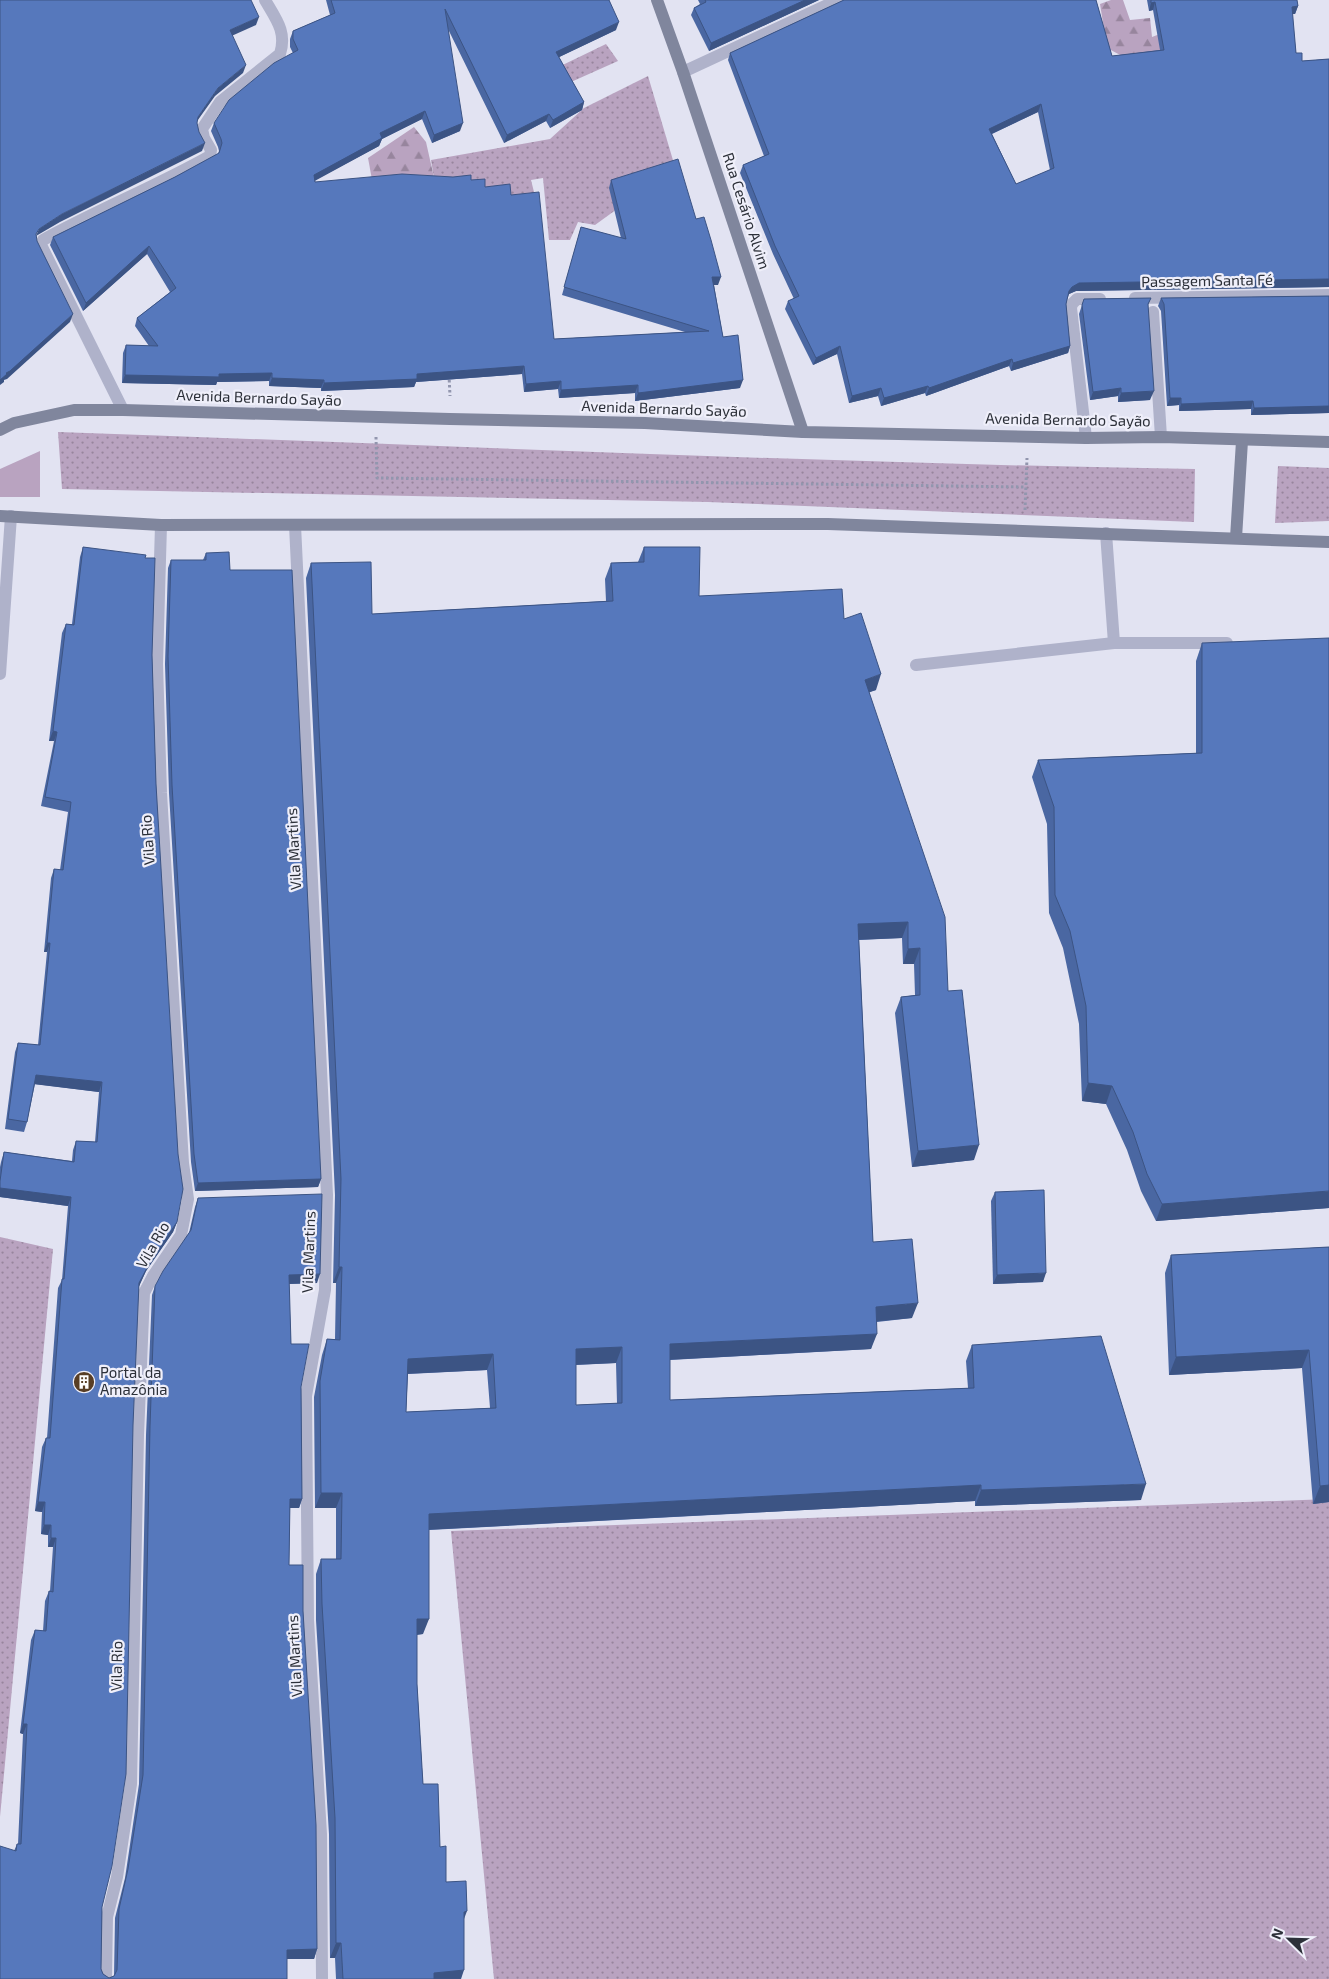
<svg xmlns="http://www.w3.org/2000/svg" width="1329" height="1979" viewBox="0 0 1329 1979" font-family="'Exo 2',sans-serif">
	<defs>
		<pattern id="grass-dots" width="8" height="8" patternUnits="userSpaceOnUse" patternTransform="scale(1.25)"><rect width="8" height="8" fill="#b9a3c0"/><path d="M2 2h.1M6 6h.1" fill="none" stroke="#97859d" stroke-width="1.8" stroke-linecap="round"/></pattern>
		<pattern id="forest-firs" width="22" height="20" patternUnits="userSpaceOnUse" patternTransform="scale(1.25)"><rect width="22" height="20" fill="#b9a3c0"/><path d="M5 1l3.5 6h-7zM16 11l3.5 6h-7z" fill="#97859d"/></pattern>
	</defs>
	<rect width="100%" height="100%" fill="#e2e3f2"/>
	<g fill="url(#grass-dots)">
		<path d="M606 44 618 61 533 99 542 75Z"/>
		<path d="M648 76 675 167 595 225 578 222 570 240H549L543 178 531 180 536 200 508 203 434 178 431 160 550 139 584 108Z"/>
		<path d="M58 432C437 445 816 463 1195 469L1194 522 708 502 62 489Z"/>
		<path d="M1278 466 1329 468V521L1275 523Z"/>
		<path d="M0 1237 53 1249 0 1817Z"/>
		<path d="M1329 1499V1979H494L451 1531Z"/>
	</g>
	<g fill="url(#forest-firs)">
		<path d="M1111 0H1123L1130 20 1150 18 1152 37 1165 32 1171 61 1124 57 1107 48 1100 4Z"/>
		<path d="M414 127 426 142 435 182 375 196 368 158Z"/>
	</g>
	<path fill="#b9a3c0" d="M40 451V497H0V469Z"/>
	<g fill="none" stroke-linecap="round" stroke-linejoin="round">
		<g stroke="#9296ae" stroke-width="3" stroke-dasharray="2.5 2.5" stroke-linecap="butt">
			<path d="M449 375 450 396"/>
			<path d="M376 437 377 478 1026 487"/>
			<path d="M1025 510 1027 458"/>
		</g>
		<g stroke="#afb2ca" stroke-width="12">
			<path d="M1106 533 1114 643"/>
			<path d="M916 665 1114 643H1227"/>
			<path d="M0 674 11 516"/>
		</g>
		<g stroke="#afb2ca" stroke-width="12">
			<path d="M683 72 838 0"/>
			<path d="M1135 298 1329 295"/>
			<path d="M1153 312 1161 437"/>
			<path d="M123 410 41 245 43 240C97 210 155 187 210 156L211 150 204 138 202 129 220 102 280 54C287 32 276 19 265 0"/>
			<path d="M1086 438 1071 308 1072 304 1077 299H1100"/>
			<path d="M295 525 327 1195 325 1290 306 1396 308 1620 321 1834 322 1979"/>
			<path d="M106 1979 107 1917 117 1877 131 1784 138 1435 144 1293 153 1276 181 1235 188 1199 183 1163 161 793 157 664 161 525"/>
		</g>
		<g stroke="#80869d" stroke-width="12">
			<path d="M657 0 683 72 803 432"/>
			<path d="M0 430 14 423 74 410H123L450 419 645 423 803 432 1086 438 1161 437 1329 442"/>
			<path d="M0 516 161 525 828 524 1329 542"/>
			<path d="M1236 538 1242 441"/>
		</g>
	</g>
	<g fill="#4a67a2" fill-rule="evenodd">
		<path d="M326 0H609L616 30 559 57 584 102 582 110 550 128 546 121 504 143 448 29 460 131 432 143 422 119 382 139 379 146 315 180V182L471 180 485 187 511 195 554 339 685 332 562 295 581 227 621 238 609 188 611 180 696 219 718 285H714L723 337 740 388 635 401V393L559 398 558 389 524 392 522 374 416 382 414 387 321 391V388L269 386V381L217 382 216 385 122 383 123 353 126 345 149 346 135 326 137 318 170 292 147 254 83 311 50 245 53 237 175 177 218 154 219 151 218 147 211 131 214 123 293 53 290 47V39L293 31 330 15Z"/>
		<path d="M698 0H819L709 51 691 15 694 8 700 4Z"/>
		<path d="M844 0H1098H1096L1112 56 1160 50 1153 10 1149 11 1147 0H1297L1298 6 1295 14H1292L1296 53 1302 61 1329 59V287L1076 291 1069 294 1068 297 1066 304 1070 346 1068 353 1011 371 1009 366 926 396 925 393 881 406 878 396 849 403 837 354 813 365 785 309 788 301 794 299 773 254 740 173 743 165 764 156 728 60 730 53ZM1038 112 1050 170 1016 184 992 134Z"/>
		<path d="M1329 296V413L1251 415V409L1179 411V405L1167 406 1161 311 1158 306 1161 298Z"/>
		<path d="M1151 298 1148 305 1150 400 1118 402V396L1090 400 1079 314 1084 299Z"/>
		<path d="M83 547 145 558 152 655 156 784 177 1222 173 1232 146 1271 139 1286 102 1907 101 1969 103 1974 109 1978 114 1976 115 1918 125 1878 139 1784 146 1435 152 1295 155 1286 189 1233 195 1207 198 1198 317 1283 289 1284 291 1344 301 1387 302 1499 299 1508H290L289 1565 303 1611 317 1949 314 1959H287V1979H0L14 1851 17 1844H18L23 1734 20 1733 31 1640 35 1630 43 1631 45 1601 49 1591H50L53 1547H48V1535L41 1534 42 1512 35 1511 42 1447 46 1438H47L58 1288 62 1280 68 1206 0 1197V1167L1 1162 4 1152 72 1161 73 1150 76 1141 95 1142 99 1092 35 1084 27 1122 24 1132 5 1129 15 1052 18 1043 38 1045 47 952H44L51 878 54 869 60 870 68 812 41 806 54 741H49L62 633 66 624H72L80 557Z"/>
		<path d="M644 547 699 596 844 619 876 690 869 692 948 991 974 1160 912 1167 895 1013 901 997 915 995 914 964H903L902 938 859 940 873 1242 912 1318 877 1322 871 1349 670 1360V1400L968 1388 966 1361 972 1345 1141 1500 975 1506V1501L429 1530 423 1634 417 1635V1684L423 1784 440 1847 446 1882 464 1920 461 1979H336L335 1958H330L329 1834 316 1620V1574L321 1559H336V1508H315L314 1397 322 1355 327 1339H335L336 1283H333L335 1195 306 578 311 563 372 614 606 601 605 579 611 563 638 562ZM616 1363 617 1403 576 1405V1365ZM487 1370 490 1408 406 1412 408 1374Z"/>
		<path d="M206 553 230 570 321 1179 318 1187 195 1191 191 1162 169 793 165 664 168 568 171 560H203Z"/>
		<path d="M1202 643 1329 1208 1156 1221 1141 1191 1127 1150 1106 1104 1082 1101 1079 1024 1063 948 1049 913 1047 824 1032 777 1038 760 1196 753V661Z"/>
		<path d="M995 1192 1043 1282 993 1284 991 1201Z"/>
		<path d="M1329 1247V1502L1313 1504 1302 1368 1169 1375 1165 1273 1171 1255Z"/>
	</g>
	<g fill="#3c5484">
		<path d="M805 0H819L709 51 711 43Z"/>
		<path d="M1155 2 1153 10 1149 11 1151 3Z"/>
		<path d="M1298 6 1295 14H1289L1292 7Z"/>
		<path d="M259 17 256 25 227 38 230 30Z"/>
		<path d="M619 22 616 30 553 60 556 52Z"/>
		<path d="M246 65 243 73 215 96 195 124 198 117 218 88Z"/>
		<path d="M584 102 582 110 550 128 553 120Z"/>
		<path d="M1041 104 1038 112 987 136 989 129Z"/>
		<path d="M425 111 422 119 382 139 379 146 311 183 314 175 380 133Z"/>
		<path d="M549 114 546 121 504 143 507 135Z"/>
		<path d="M463 123 460 131 432 143 434 135Z"/>
		<path d="M205 143 202 151 60 222 36 236 39 229 62 214Z"/>
		<path d="M149 246 147 254 83 311 86 303Z"/>
		<path d="M712 277H721L718 285H710Z"/>
		<path d="M1329 279V287L1076 291 1069 294 1066 298 1069 291 1072 287 1079 283Z"/>
		<path d="M73 314 70 322 7 379 4 380V382L0 385V380L6 373Z"/>
		<path d="M840 346 837 354 813 365 816 358Z"/>
		<path d="M1070 346 1068 353 1011 371 1013 363Z"/>
		<path d="M1012 359 1009 366 926 396 929 388Z"/>
		<path d="M524 366 522 374 416 382 414 387 321 391 324 383 417 374Z"/>
		<path d="M272 373 269 381 217 382 216 385 122 383 125 375Z"/>
		<path d="M272 378 324 380 321 388 269 386Z"/>
		<path d="M743 380 740 388 635 401 638 393Z"/>
		<path d="M561 381 558 389 524 392 526 384Z"/>
		<path d="M638 385 635 393 559 398 561 390Z"/>
		<path d="M928 386 925 393 881 406 884 398Z"/>
		<path d="M881 388 878 396 849 403 852 396Z"/>
		<path d="M1121 388 1118 396 1090 400 1093 392Z"/>
		<path d="M1154 391 1150 400 1118 402 1121 393Z"/>
		<path d="M1170 398H1181L1179 405 1167 406Z"/>
		<path d="M1253 401 1251 409 1179 411 1181 404Z"/>
		<path d="M1329 406V413L1251 415 1254 408Z"/>
		<path d="M881 674 876 690 859 696 865 680Z"/>
		<path d="M53 731 57 732 54 741H49Z"/>
		<path d="M908 922 902 938 852 940 858 924Z"/>
		<path d="M47 943H50L47 952H44Z"/>
		<path d="M920 948 914 964H903L908 949Z"/>
		<path d="M36 1075 102 1082 99 1092 33 1084Z"/>
		<path d="M1088 1083 1112 1086 1106 1104 1082 1101Z"/>
		<path d="M979 1145 974 1160 912 1167 918 1151Z"/>
		<path d="M321 1179 318 1187 195 1191 198 1183Z"/>
		<path d="M0 1188 71 1197 68 1206 0 1197Z"/>
		<path d="M1329 1191V1208L1156 1221 1162 1204Z"/>
		<path d="M177 1222 173 1232 146 1271 136 1293 139 1283 150 1262Z"/>
		<path d="M339 1267H342L336 1283H333Z"/>
		<path d="M1046 1273 1043 1282 993 1284 997 1275Z"/>
		<path d="M320 1274 317 1283 286 1284 289 1275Z"/>
		<path d="M918 1303 912 1318 870 1322 876 1307Z"/>
		<path d="M877 1334 871 1349 664 1360 670 1344Z"/>
		<path d="M622 1347 616 1363 570 1365 576 1349Z"/>
		<path d="M1309 1350 1302 1368 1169 1375 1176 1357Z"/>
		<path d="M493 1354 487 1370 402 1374 408 1359Z"/>
		<path d="M1146 1484 1141 1500 975 1506 981 1490Z"/>
		<path d="M981 1485 975 1501 423 1530 429 1514Z"/>
		<path d="M1329 1485V1502L1313 1504 1320 1486Z"/>
		<path d="M321 1493H342L336 1508H315Z"/>
		<path d="M290 1499H302L299 1508H286Z"/>
		<path d="M38 1502H45L42 1512 35 1511Z"/>
		<path d="M44 1525H51L48 1535 41 1534Z"/>
		<path d="M51 1538H56L53 1547H48Z"/>
		<path d="M417 1619H429L423 1634 411 1635Z"/>
		<path d="M23 1724H27L23 1734 20 1733Z"/>
		<path d="M467 1911 461 1927 464 1912Z"/>
		<path d="M336 1943H341L335 1958H330Z"/>
		<path d="M317 1949 314 1959H283L287 1950Z"/>
		<path d="M464 1970 461 1979H432L434 1973Z"/>
	</g>
	<g fill="#5678bc" stroke="#3c5484" fill-rule="evenodd">
		<path d="M0 0H251L259 17 230 30 246 65 218 88 198 117 197 123 199 132 205 143 62 214 39 229 36 234 37 241 73 314 10 371 6 373 7 374 0 380Z"/>
		<path d="M331 0H609L619 22 556 52 584 102 553 120 549 114 507 135 445 9 463 123 434 135 425 111 380 133 382 138 314 175 315 182 402 174 453 177 471 175V180L485 179V187L510 184 511 195 539 192 554 339 709 331 564 287 581 227 626 239 611 180 678 159 696 219 704 217 711 240 721 277H712L723 337 738 335 743 380 638 393V385L561 390V381L526 384 524 366 417 374V379L324 383V380L272 378V373L219 374V377L125 375 126 345 158 346 137 318 176 288 149 246 86 303 53 237 175 177 219 153 222 143 221 139 214 123 229 100 274 63 298 50 293 39V31L335 13Z"/>
		<path d="M705 0H805L711 43 694 8 706 2Z"/>
		<path d="M844 0H1096L1112 56 1164 50 1155 2 1151 3V0H1297L1298 6 1292 7 1296 53H1302V61L1329 59V279L1079 283 1072 287 1069 291 1066 304 1070 346 1013 363 1012 359 929 388 928 386 884 398 881 388 852 396 840 346 816 358 788 301 799 296 775 246 743 165 769 154 730 53ZM1041 104 1054 168 1016 184 989 129Z"/>
		<path d="M1329 296V406L1254 408 1253 401 1181 404V398H1170L1164 304 1161 298Z"/>
		<path d="M1151 298 1148 304 1154 391 1121 393V388L1093 392 1082 305 1084 299Z"/>
		<path d="M83 547 146 555 145 558H155L152 655 156 784 178 1154 183 1189 177 1222 150 1262 139 1283 133 1425 126 1774 112 1866 102 1907 101 1969 103 1974 109 1978 114 1976 117 1970 119 1909 128 1869 143 1775 150 1426 155 1286 163 1271 191 1230 198 1198 322 1194 320 1274 289 1275 291 1344H309L301 1387 302 1499H290L289 1565H303V1611L316 1825 317 1949 287 1950V1979H0V1846L16 1851 17 1844H21L27 1724H23L35 1630 46 1631 49 1591 53 1592 56 1538H51V1525H44L45 1502H38L46 1438H50L62 1279H64L71 1197 0 1188V1181L4 1152 74 1162 76 1141 97 1142 102 1082 36 1075 27 1122 8 1119 18 1043 40 1045 50 943H47L54 869 63 870 71 802 45 797 57 732 53 731 66 624 74 625Z"/>
		<path d="M644 547H700L699 596 842 589 844 619 861 613 881 674 865 680 945 917 948 991 962 990 979 1145 918 1151 901 997 920 995V948L908 949V922L858 924 873 1242 912 1239 918 1303 876 1307 877 1334 670 1344V1400L974 1388 972 1345 1101 1336 1146 1484 981 1490V1485L429 1514V1619H417V1684L423 1784H438L440 1847 446 1846V1882L466 1881 467 1911 464 1912V1970L434 1973V1979H343L341 1943H336L335 1818 322 1604 321 1559H341L342 1493H321L320 1381 327 1339 340 1340 342 1267H339L341 1179 311 563 371 562 372 614 613 601 611 563 644 562ZM622 1347V1403L576 1405V1349ZM493 1354 496 1408 406 1412 408 1359Z"/>
		<path d="M229 552 230 570H292L321 1179 198 1183 194 1154 172 785 168 656 171 560H206V553Z"/>
		<path d="M1329 638V1191L1162 1204 1147 1174 1133 1132 1112 1086 1088 1083 1086 1006 1070 931 1055 895 1054 807 1038 760 1202 753V643Z"/>
		<path d="M1044 1190 1046 1273 997 1275 995 1192Z"/>
		<path d="M1329 1247V1485L1320 1486 1309 1350 1176 1357 1171 1255Z"/>
	</g>
	<defs>
		<g id="building-disc" transform="scale(1.125)"><circle r="9.5" fill="#583e25" stroke="#efeffa"/><path d="M-4-6H4V6H1V3H-1V6H-4ZM-2.5-4.3h1.7v1.8h-1.7ZM.8-4.3h1.7v1.8H.8ZM-2.5-1h1.7V.8h-1.7ZM.8-1h1.7V.8H.8Z" fill="#fff"/></g>
	</defs>
	<g fill-rule="evenodd">
		<use href="#building-disc" x="84" y="1382"/>
	</g>
	<g text-anchor="middle" stroke-width="4.5" stroke-linejoin="round" paint-order="stroke">
		<g font-size="15" fill="#2c3039" stroke="#efeffa">
			<text transform="translate(746 211) rotate(72)" y="5">Rua Cesário Alvim</text>
			<text transform="translate(1207 281) rotate(-1)" y="5">Passagem Santa Fé</text>
			<text transform="translate(259 398) rotate(2)" y="5">Avenida Bernardo Sayão</text>
			<text transform="translate(664 409) rotate(2)" y="5">Avenida Bernardo Sayão</text>
			<text transform="translate(1068 420) rotate(1)" y="5">Avenida Bernardo Sayão</text>
			<text transform="translate(148 840) rotate(-94)" y="5">Vila Rio</text>
			<text transform="translate(294 849) rotate(-93)" y="5">Vila Martins</text>
			<text transform="translate(153 1245) rotate(-60)" y="5">Vila Rio</text>
			<text transform="translate(309 1252) rotate(-88)" y="5">Vila Martins</text>
			<text transform="translate(295 1656) rotate(-93)" y="5">Vila Martins</text>
			<text transform="translate(117 1666) rotate(-89)" y="5">Vila Rio</text>
		</g>
		<g font-size="15" fill="#2c3039" stroke="#efeffa" text-anchor="start">
			<text x="100" y="1378">Portal da<tspan x="100" dy="17">Amazônia</tspan></text>
		</g>
	</g>
	<g transform="translate(1289 1939) rotate(293)" stroke="#efeffa" stroke-width="4" paint-order="stroke">
	<path d="M0-4L9 19L0 12L-9 19Z" fill="#2c3039"/>
	<text y="-8" font-size="14" font-weight="bold" text-anchor="middle" fill="#2c3039">N</text>
	</g>
</svg>
